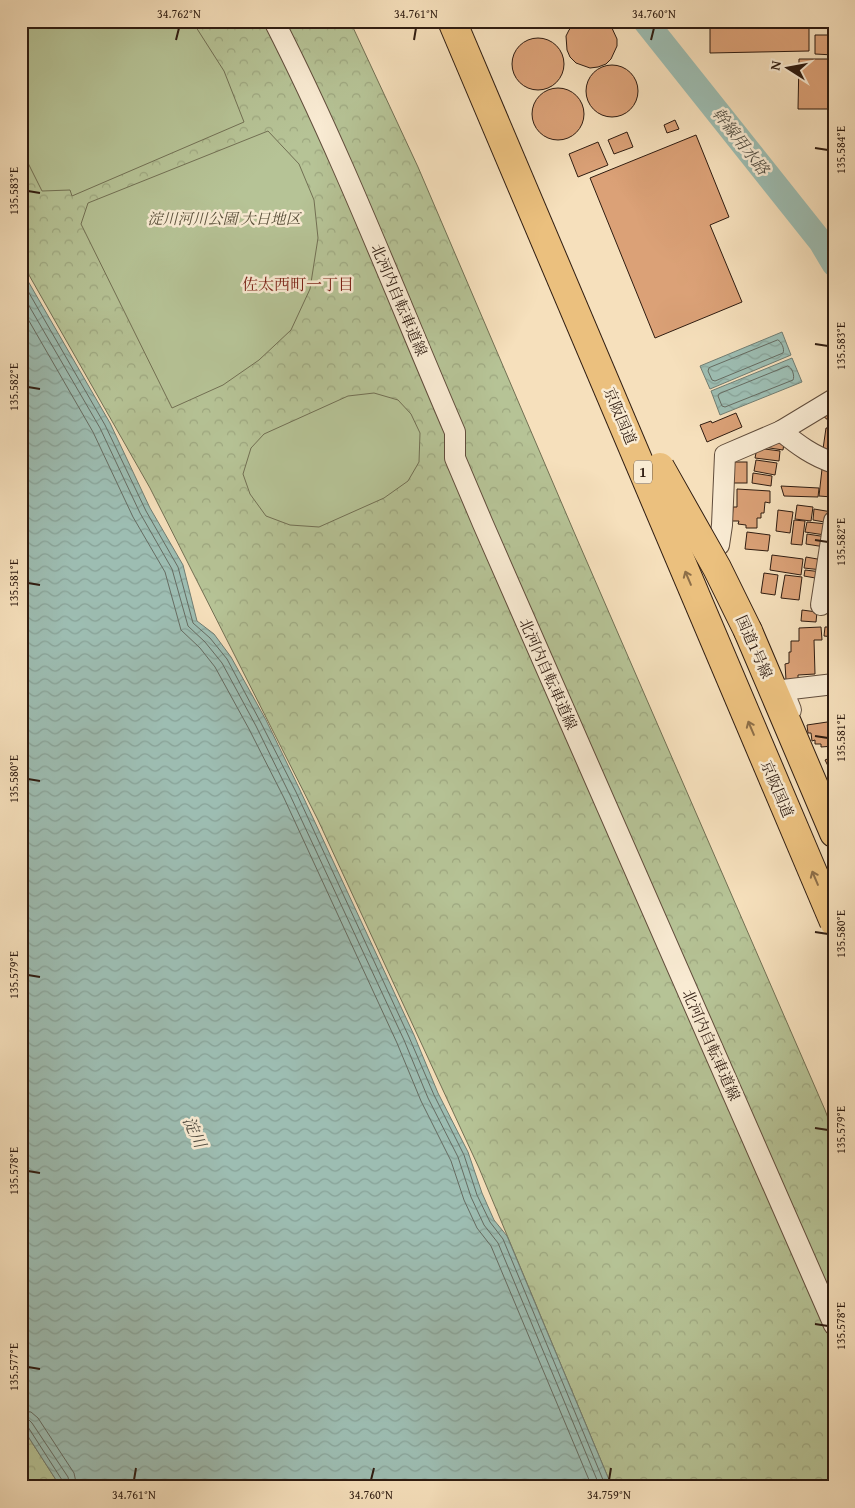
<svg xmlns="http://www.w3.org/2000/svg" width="855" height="1508" viewBox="0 0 855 1508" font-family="'Gentium Book Plus','Noto Serif JP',serif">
	<defs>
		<pattern id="park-crowns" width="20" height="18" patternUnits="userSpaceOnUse" patternTransform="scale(1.25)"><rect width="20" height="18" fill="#b6c396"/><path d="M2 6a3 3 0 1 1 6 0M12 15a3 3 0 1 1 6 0" fill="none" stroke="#9da780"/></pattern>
		<pattern id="water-waves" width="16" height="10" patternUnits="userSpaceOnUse" patternTransform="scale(1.25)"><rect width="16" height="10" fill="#9dbdb2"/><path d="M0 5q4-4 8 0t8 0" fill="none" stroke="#88a298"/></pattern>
	</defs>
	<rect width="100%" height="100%" fill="#f6e0bc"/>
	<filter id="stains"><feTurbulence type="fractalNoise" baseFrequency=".004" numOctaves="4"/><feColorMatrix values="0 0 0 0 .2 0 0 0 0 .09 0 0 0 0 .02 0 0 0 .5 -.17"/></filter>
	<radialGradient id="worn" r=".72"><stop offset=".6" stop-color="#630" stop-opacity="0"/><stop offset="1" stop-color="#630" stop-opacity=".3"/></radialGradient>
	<g fill="url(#park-crowns)" stroke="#727054">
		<path d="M21 21H350L418 167 574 532 825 1110 834 1134V1487H612L479 1168 318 820 150 488 21 261Z"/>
		<path d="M21 1416 24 1430 58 1483 59 1487H21Z"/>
	</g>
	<g fill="#b6c396" stroke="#727054">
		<path d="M21 21H190L194 24 224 71 244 122 72 196 70 190 42 191 21 149Z"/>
		<path d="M268 131 299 164 314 200 318 238 310 289 291 330 259 360 223 385 172 408 81 224 88 203Z"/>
		<path d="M374 393 398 400 411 414 420 433 419 462 408 481 384 498 319 527 290 525 266 516 250 494 243 474 251 448 264 434 348 396Z"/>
	</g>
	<g fill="url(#water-waves)" stroke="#717d72">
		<path d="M21 269 110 423 150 508 183 565 197 621 214 634 231 657 266 720 300 790 414 1035 438 1093 468 1152 482 1193 494 1220 507 1236 612 1487H59L58 1483 24 1430 21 1416Z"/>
		<path d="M782 332 791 355 710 389 700 366Z"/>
		<path d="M792 358 802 382 720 415 711 391Z"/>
	</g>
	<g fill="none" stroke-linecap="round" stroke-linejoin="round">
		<g stroke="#666c62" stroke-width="1">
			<path d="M21 279 105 425 146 511 178 567 193 623 210 638 227 659 261 723 296 792 409 1037 434 1095 464 1155 477 1195 490 1222 503 1239 606 1487"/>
			<path d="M21 292 100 428 140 513 172 569 188 626 205 642 222 663 256 726 290 795 404 1040 428 1098 458 1157 471 1197 484 1225 498 1243 600 1487"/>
			<path d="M21 307 93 432 133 517 165 572 181 630 200 648 215 667 249 729 284 798 397 1043 421 1101 451 1161 464 1200 477 1228 491 1246 592 1487"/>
			<path d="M778 340C781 341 785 349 783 353L715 381 712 380 708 371 709 368Z"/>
			<path d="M788 366C792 367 795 376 793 380L725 407 722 406 718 396 719 394Z"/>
			<path d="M21 1411 31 1412 38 1418 74 1473 77 1487"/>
			<path d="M21 1418 28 1419 32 1423 68 1477 70 1487"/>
			<path d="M21 1424 28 1427 62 1480 64 1487"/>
		</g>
		<path stroke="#9dbdb2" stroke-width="25" d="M645 21 821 242 834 264"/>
	</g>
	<g fill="#dba177" stroke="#2f1c11">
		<path d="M577 21H606L611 26 617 39V46L611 59 606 64 598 67 590 68 576 63 570 57 567 50 566 36 569 30Z"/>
		<path d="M710 21H809V51L710 53Z"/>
		<path d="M815 35H834V55L815 54Z"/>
		<circle cx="538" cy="64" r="26"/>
		<path d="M799 59H834L833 109H798Z"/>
		<circle cx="612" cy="91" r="26"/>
		<circle cx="558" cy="114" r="26"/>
		<path d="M675 120 679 129 667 133 664 125Z"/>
		<path d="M627 132 633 147 614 154 608 140Z"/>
		<path d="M696 135 729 217 710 225 742 302 655 338 590 178Z"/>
		<path d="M598 142 608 165 578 177 569 154Z"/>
		<path d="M830 408 834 411V425L823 416Z"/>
		<path d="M736 413 742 427 707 442 700 425 711 421 712 423Z"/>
		<path d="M826 428H832V431L834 432 833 451 823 449Z"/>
		<path d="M773 441 784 443 783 450 763 447Z"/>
		<path d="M757 448 780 451 779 461 755 458Z"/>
		<path d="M756 460 777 463 775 475 754 471Z"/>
		<rect x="732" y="462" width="15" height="21"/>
		<path d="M822 469 834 470 832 497 819 496Z"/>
		<path d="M753 473 772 476 771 486 752 483Z"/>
		<path d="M781 486 819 488 818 497 784 496Z"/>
		<path d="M737 489 770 491V503L765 502 764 513H761V518H757V528H746V525L738 524 739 521H732L733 507H737Z"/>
		<path d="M797 505 813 507 811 521 795 519Z"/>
		<path d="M814 509 832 512 830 523 813 520Z"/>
		<path d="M778 510 793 512 790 533 776 531Z"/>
		<path d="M794 520 805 521 802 545 791 544Z"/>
		<path d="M807 522 827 524 825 535 805 532Z"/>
		<path d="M747 532 770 535 768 551 745 549Z"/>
		<path d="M807 534 827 537 825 547 806 544Z"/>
		<path d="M772 555 803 559 801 575 770 570Z"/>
		<path d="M806 557 823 560 822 570 804 568Z"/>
		<path d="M805 570 822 572 821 579 804 576Z"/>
		<path d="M764 573 778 575 775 595 761 593Z"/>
		<path d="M785 575 802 577 799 600 781 598Z"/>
		<path d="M831 581H834V637L824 636 825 627H828Z"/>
		<path d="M802 610 817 612 816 622 801 621Z"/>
		<path d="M821 627 822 640H814L815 674 798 675V680H786L785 664 789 663V652H791V641H799V628Z"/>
		<path d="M828 691H834V718H831Z"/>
		<path d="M834 721V746L821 747V744H815V740L812 741 811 733H808L807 725Z"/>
		<path d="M832 757 834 759V771L831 772 825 760Z"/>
	</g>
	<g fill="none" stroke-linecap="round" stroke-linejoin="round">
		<g stroke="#614d3c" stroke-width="22">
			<g id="minor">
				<path d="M274 21C342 154 396 295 455 432V458L483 524 834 1325"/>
				<path d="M781 431C798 445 813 456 834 463"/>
				<path d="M719 545 722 525 725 455 781 431 834 399"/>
				<path d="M821 605 834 521"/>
				<path d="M791 710 783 690 834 684"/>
			</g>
		</g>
		<g stroke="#2f1c11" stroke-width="30">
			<path id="highway" d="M748 631 834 833"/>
		</g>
		<use href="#minor" stroke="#f9ebd3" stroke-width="20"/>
		<use href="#highway" stroke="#ebc07e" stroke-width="28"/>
		<g stroke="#2f1c11" stroke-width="30" stroke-linecap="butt">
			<g id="highway-bridge">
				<path d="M452 21 834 922"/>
				<path d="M660 467 717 568 748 631"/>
			</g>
		</g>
		<use href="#highway-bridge" stroke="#ebc07e" stroke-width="28"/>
	</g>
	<defs><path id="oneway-shaft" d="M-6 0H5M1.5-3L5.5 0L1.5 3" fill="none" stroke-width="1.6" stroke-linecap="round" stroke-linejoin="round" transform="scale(1.25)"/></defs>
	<g stroke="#8d6e48">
		<use href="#oneway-shaft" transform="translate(688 578) rotate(-113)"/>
		<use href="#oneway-shaft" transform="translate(751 728) rotate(-113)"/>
		<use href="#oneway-shaft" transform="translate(815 878) rotate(-113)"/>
	</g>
	<path fill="none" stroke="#2f1c11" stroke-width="2" d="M176 40 179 28M414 40 416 28M651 40 654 28M815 148 828 150M28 191 40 193M815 344 828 346M28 387 40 389M815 540 828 542M28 583 40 585M815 736 828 738M28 779 40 781M815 932 828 934M28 975 40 977M815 1128 828 1130M28 1171 40 1173M815 1324 828 1326M28 1367 40 1369M134 1480 136 1468M371 1480 374 1468M609 1480 611 1468"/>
	<g text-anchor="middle" stroke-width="5" stroke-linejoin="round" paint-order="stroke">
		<rect fill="#f9ebd3" stroke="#6c5a4b" stroke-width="1" x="634" y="460.5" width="18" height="23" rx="4"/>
		<g font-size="14" font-weight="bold" fill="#2f1c11">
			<text x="643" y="477">1</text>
		</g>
		<g font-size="15" font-style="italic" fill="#584e39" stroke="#f9ebd3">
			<text x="224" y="224">淀川河川公園 大日地区</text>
		</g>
		<g font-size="15" fill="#2f1c11" stroke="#f9ebd3">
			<text transform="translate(399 300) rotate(67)" y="5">北河内自転車道線</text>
			<text transform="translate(620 416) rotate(67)" y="5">京阪国道</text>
			<text transform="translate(754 647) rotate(66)" y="5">国道1号線</text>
			<text transform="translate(548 674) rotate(66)" y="5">北河内自転車道線</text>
			<text transform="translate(777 789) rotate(67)" y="5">京阪国道</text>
			<text transform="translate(711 1045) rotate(66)" y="5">北河内自転車道線</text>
		</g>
		<g font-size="16" font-style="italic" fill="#504c41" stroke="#f9ebd3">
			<text transform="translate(741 141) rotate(52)" y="6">幹線用水路</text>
			<text transform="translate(195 1132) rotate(65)" y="6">淀川</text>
		</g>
		<g font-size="16" fill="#7a1f14" stroke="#f9ebd3">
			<text x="298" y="290">佐太西町一丁目</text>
		</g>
	</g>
	<rect width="855" height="1508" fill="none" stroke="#f6e0bc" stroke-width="55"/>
	<g transform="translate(788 68) rotate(281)" stroke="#f9ebd3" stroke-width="4" paint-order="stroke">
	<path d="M0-4L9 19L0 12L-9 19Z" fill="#2f1c11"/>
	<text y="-8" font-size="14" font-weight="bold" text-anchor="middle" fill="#2f1c11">N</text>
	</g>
	<rect x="28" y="28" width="800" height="1452" fill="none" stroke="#2f1c11" stroke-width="2"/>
	<g font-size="12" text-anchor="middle" fill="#2f1c11">
		<text x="179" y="18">34.762°N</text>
		<text x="416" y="18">34.761°N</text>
		<text x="654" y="18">34.760°N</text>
		<text transform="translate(841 150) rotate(-90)" y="4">135.584°E</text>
		<text transform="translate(14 191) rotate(-90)" y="4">135.583°E</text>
		<text transform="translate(841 346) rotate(-90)" y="4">135.583°E</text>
		<text transform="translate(14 387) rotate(-90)" y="4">135.582°E</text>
		<text transform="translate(841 542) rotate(-90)" y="4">135.582°E</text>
		<text transform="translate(14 583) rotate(-90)" y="4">135.581°E</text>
		<text transform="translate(841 738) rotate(-90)" y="4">135.581°E</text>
		<text transform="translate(14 779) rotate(-90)" y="4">135.580°E</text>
		<text transform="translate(841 934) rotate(-90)" y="4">135.580°E</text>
		<text transform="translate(14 975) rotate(-90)" y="4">135.579°E</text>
		<text transform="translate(841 1130) rotate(-90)" y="4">135.579°E</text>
		<text transform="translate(14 1171) rotate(-90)" y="4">135.578°E</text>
		<text transform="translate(841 1326) rotate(-90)" y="4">135.578°E</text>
		<text transform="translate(14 1367) rotate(-90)" y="4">135.577°E</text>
		<text x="134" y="1499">34.761°N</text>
		<text x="371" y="1499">34.760°N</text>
		<text x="609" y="1499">34.759°N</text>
	</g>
	<rect width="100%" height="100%" filter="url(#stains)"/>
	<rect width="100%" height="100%" fill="url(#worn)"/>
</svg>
